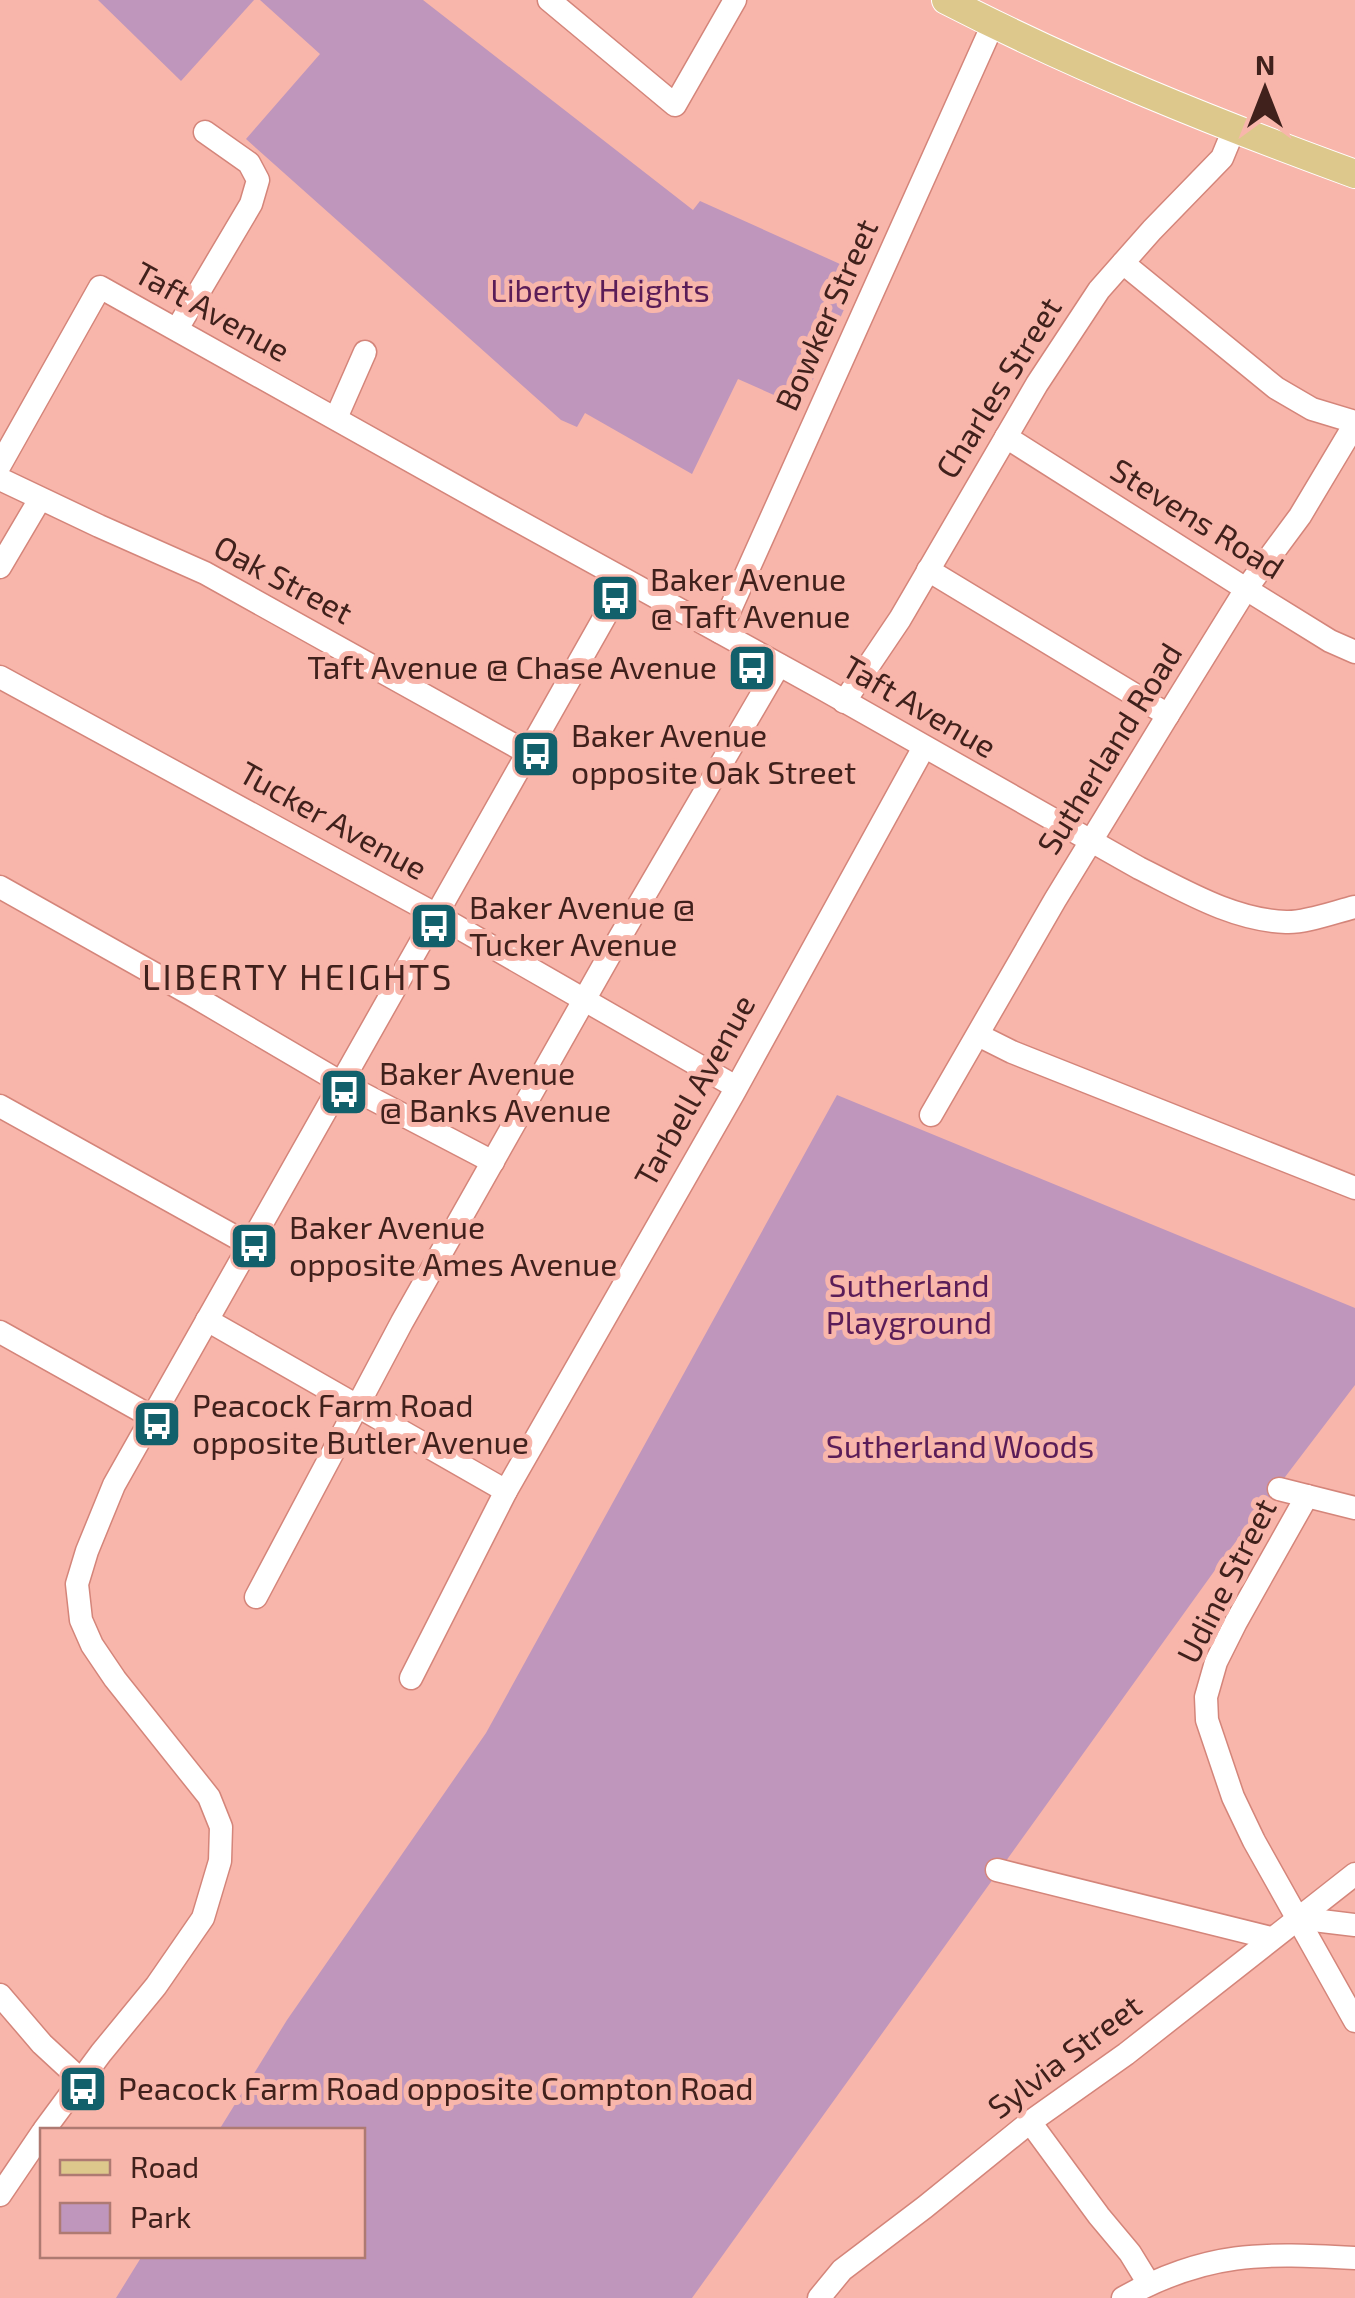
<svg xmlns="http://www.w3.org/2000/svg" width="1355" height="2298" viewBox="0 0 1355 2298" font-family="'Exo 2',sans-serif">
	<rect width="100%" height="100%" fill="#f8b6ab"/>
	<g fill="#bf96bc">
		<path d="M98 0H254L181 81Z"/>
		<path d="M260 0H423L693 210 700 201 860 273 801 407 738 379 692 474 585 413 577 427 561 420 246 139 320 54Z"/>
		<path d="M837 1095 1355 1308V1385L1228 1552 692 2298H116L142 2256H362V2130H219L287 2020 486 1733Z"/>
	</g>
	<g fill="none" stroke-linecap="round" stroke-linejoin="round">
		<g stroke="#d4857a" stroke-width="25">
			<g id="minor">
				<path d="M549 0 675 105 735 0"/>
				<path d="M1123 263 1276 388 1312 409 1355 422"/>
				<path d="M177 329 251 204 258 180 249 163 205 132"/>
				<path d="M336 418 365 352"/>
				<path d="M1006 437 1246 589 1330 641 1355 652"/>
				<path d="M0 465 100 287 493 507 825 690 1139 868C1185 891 1233 920 1286 922 1305 923 1335 912 1355 907"/>
				<path d="M0 479 99 526 205 573 528 753"/>
				<path d="M0 567 40 499"/>
				<path d="M928 570 1168 715"/>
				<path d="M720 632 993 24"/>
				<path d="M0 677 435 914 736 1087"/>
				<path d="M844 702 900 619 1037 384 1099 290 1152 230 1222 158 1234 129"/>
				<path d="M0 887 192 995 340 1082 493 1162"/>
				<path d="M978 1035 1012 1052 1355 1188"/>
				<path d="M0 1106 250 1245"/>
				<path d="M931 1115 1055 900 1168 715 1246 589 1300 516 1355 424"/>
				<path d="M207 1320 506 1491"/>
				<path d="M0 1332 152 1417"/>
				<path d="M1279 1489 1355 1508"/>
				<path d="M1307 1496 1236 1622 1216 1662 1206 1697 1207 1720 1233 1797 1254 1841 1355 2021"/>
				<path d="M256 1597 402 1322 609 956 779 665"/>
				<path d="M411 1678 506 1491 733 1094 924 747"/>
				<path d="M997 1870 1271 1938"/>
				<path d="M1297 1918 1355 1925"/>
				<path d="M0 1995 42 2044 81 2080"/>
				<path d="M1030 2122 1099 2216 1130 2253 1149 2284"/>
				<path d="M44 2130 101 2053 156 1986 203 1918 220 1861 221 1827 209 1797 115 1679 92 1645 81 1620 77 1584 87 1551 114 1485 625 581"/>
				<path d="M0 2195 42 2133"/>
				<path d="M819 2298 842 2270 925 2207 1030 2122 1126 2054 1355 1874"/>
				<path d="M1123 2298C1207 2251 1262 2253 1355 2258"/>
			</g>
		</g>
		<g stroke="#fff" stroke-width="30">
			<path id="major" d="M946 0C1078 68 1215 123 1355 174"/>
		</g>
		<use href="#minor" stroke="#fff" stroke-width="22"/>
		<use href="#major" stroke="#ddc88c" stroke-width="28"/>
	</g>
	<defs>
		<g id="bus-square" transform="scale(2.5)"><rect x="-9" y="-9" width="18" height="18" rx="4" fill="#12606b" stroke="#f8b6ab"/><path d="M-5-6H5V4H4V6H2V4H-2V6H-4V4H-5ZM-3.5-4V0h7V-4ZM-3.5 1.2v1.5H-2V1.2ZM2 1.2v1.5H3.5V1.2Z" fill="#fff"/></g>
	</defs>
	<g fill-rule="evenodd">
		<use href="#bus-square" x="615" y="598"/>
		<use href="#bus-square" x="752" y="668"/>
		<use href="#bus-square" x="536" y="754"/>
		<use href="#bus-square" x="434" y="926"/>
		<use href="#bus-square" x="344" y="1092"/>
		<use href="#bus-square" x="254" y="1246"/>
		<use href="#bus-square" x="157" y="1424"/>
		<use href="#bus-square" x="83" y="2089"/>
	</g>
	<g text-anchor="middle" stroke-width="10" stroke-linejoin="round" paint-order="stroke">
		<g font-size="32" fill="#5a1d58" stroke="#f8b6ab">
			<text x="600" y="302">Liberty Heights</text>
			<text x="909" y="1297">Sutherland<tspan x="909" dy="37">Playground</tspan></text>
			<text x="960" y="1458">Sutherland Woods</text>
		</g>
		<g font-size="32" fill="#40211c" stroke="#f8b6ab">
			<text transform="translate(212 312) rotate(29)" y="11">Taft Avenue</text>
			<text transform="translate(827 315) rotate(-66)" y="11">Bowker Street</text>
			<text transform="translate(999 388) rotate(-58)" y="11">Charles Street</text>
			<text transform="translate(1197 519) rotate(32)" y="11">Stevens Road</text>
			<text transform="translate(283 580) rotate(28)" y="11">Oak Street</text>
			<text transform="translate(919 707) rotate(30)" y="11">Taft Avenue</text>
			<text transform="translate(1110 749) rotate(-58)" y="11">Sutherland Road</text>
			<text transform="translate(333 821) rotate(29)" y="11">Tucker Avenue</text>
			<text transform="translate(695 1091) rotate(-61)" y="11">Tarbell Avenue</text>
			<text transform="translate(1227 1581) rotate(-63)" y="11">Udine Street</text>
			<text transform="translate(1065 2057) rotate(-37)" y="11">Sylvia Street</text>
		</g>
		<g font-size="32" fill="#40211c" stroke="#f8b6ab" text-anchor="start">
			<text x="650" y="591">Baker Avenue<tspan x="650" dy="37">@ Taft Avenue</tspan></text>
			<text x="717" y="679" text-anchor="end">Taft Avenue @ Chase Avenue</text>
			<text x="571" y="747">Baker Avenue<tspan x="571" dy="37">opposite Oak Street</tspan></text>
			<text x="469" y="919">Baker Avenue @<tspan x="469" dy="37">Tucker Avenue</tspan></text>
			<text x="379" y="1085">Baker Avenue<tspan x="379" dy="37">@ Banks Avenue</tspan></text>
			<text x="289" y="1239">Baker Avenue<tspan x="289" dy="37">opposite Ames Avenue</tspan></text>
			<text x="192" y="1417">Peacock Farm Road<tspan x="192" dy="37">opposite Butler Avenue</tspan></text>
			<text x="118" y="2100">Peacock Farm Road opposite Compton Road</text>
		</g>
		<g font-size="35" letter-spacing="2.5" fill="#40211c" stroke="#f8b6ab">
			<text x="298" y="990">LIBERTY HEIGHTS</text>
		</g>
	</g>
	<rect x="40" y="2128" width="325" height="130" fill="#f8b6ab" stroke="#ae7a72" stroke-width="2.5"/>
	<rect x="60" y="2160" width="50" height="15" fill="#ddc88c" stroke="#ae7a72" stroke-width="2.5"/>
	<text x="130" y="2178" font-size="30" fill="#40211c">Road</text>
	<rect x="60" y="2203" width="50" height="30" fill="#bf96bc" stroke="#ae7a72" stroke-width="2.5"/>
	<text x="130" y="2228" font-size="30" fill="#40211c">Park</text>
	<g transform="translate(1265 90)" stroke="#f8b6ab" stroke-width="8" paint-order="stroke">
	<path d="M0-8L18 38L0 25L-18 38Z" fill="#40211c"/>
	<text y="-15" font-size="28" font-weight="bold" text-anchor="middle" fill="#40211c">N</text>
	</g>
</svg>
